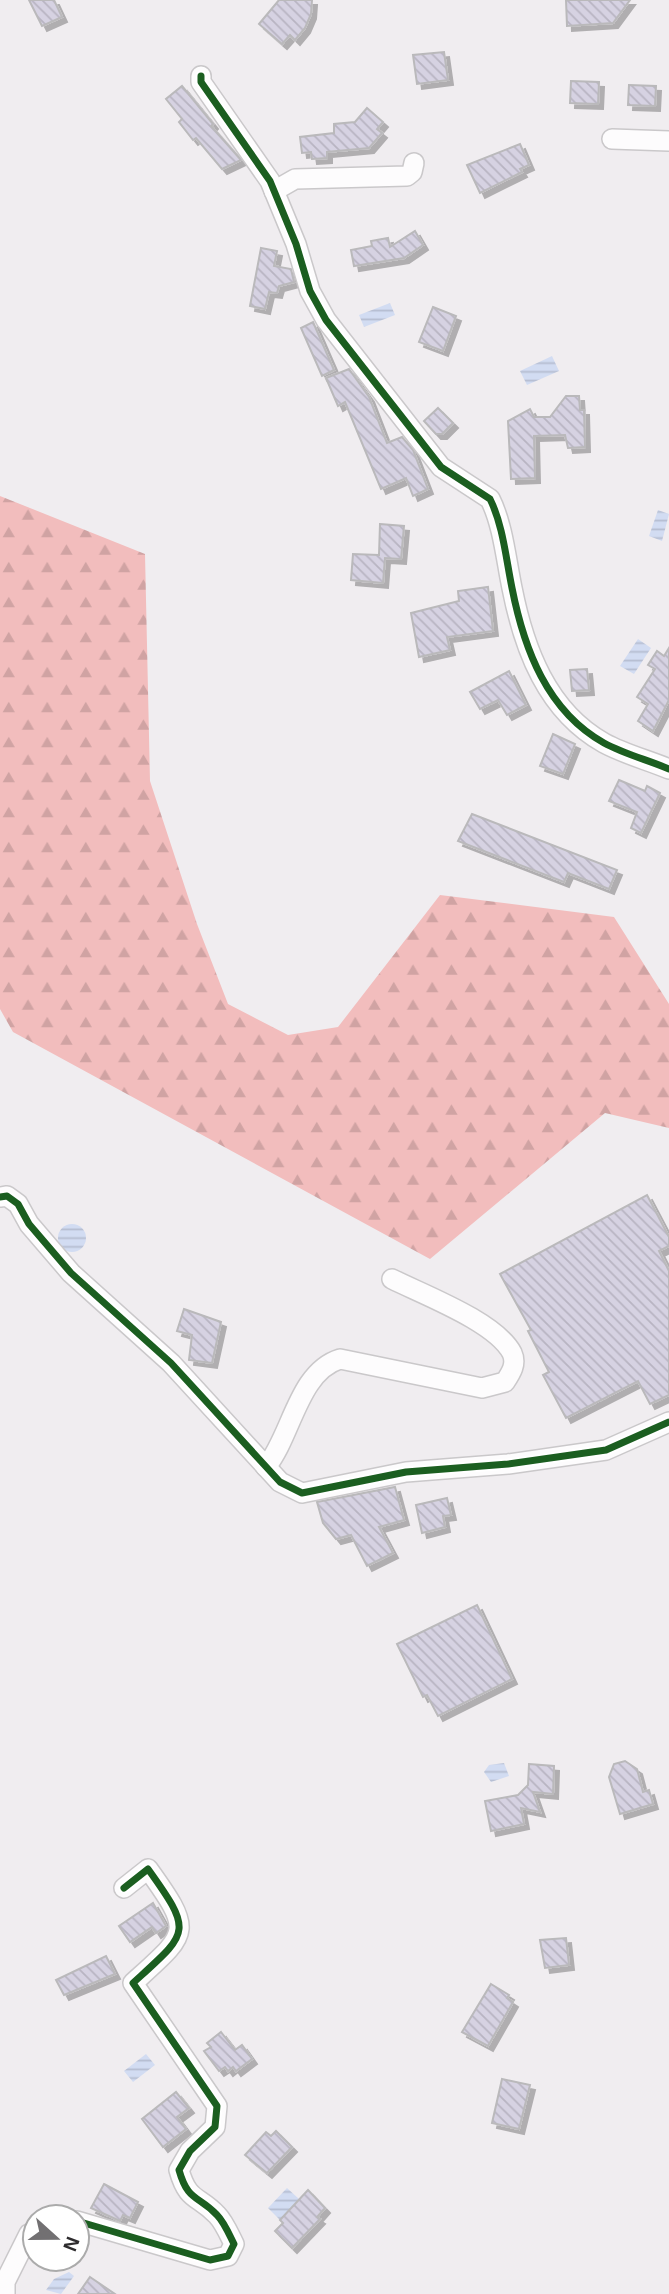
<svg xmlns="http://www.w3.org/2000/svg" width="669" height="2294" viewBox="0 0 669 2294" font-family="Arial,sans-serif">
	<defs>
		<pattern id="forest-firs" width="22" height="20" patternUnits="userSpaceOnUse" patternTransform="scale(1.75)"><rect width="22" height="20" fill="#f2bdbd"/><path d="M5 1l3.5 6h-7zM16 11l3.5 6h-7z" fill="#d0a3a3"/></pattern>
		<pattern id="water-rules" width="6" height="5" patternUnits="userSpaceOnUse" patternTransform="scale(1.75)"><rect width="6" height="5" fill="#d2dcf2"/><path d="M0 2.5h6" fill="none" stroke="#b5bdd0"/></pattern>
		<pattern id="building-back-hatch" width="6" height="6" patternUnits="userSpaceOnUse" patternTransform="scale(1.75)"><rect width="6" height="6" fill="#d6d2e2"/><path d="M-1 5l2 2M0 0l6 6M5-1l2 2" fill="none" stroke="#b8b4c2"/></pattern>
		<filter id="shadow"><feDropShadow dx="5" dy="5" stdDeviation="0" flood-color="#0004"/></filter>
	</defs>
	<rect width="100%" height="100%" fill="#f0edf0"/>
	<path fill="url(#forest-firs)" d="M0 496 145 554 150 781 197 924 228 1004 288 1035 338 1027 440 895 614 917 669 1004V1128L605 1113 430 1259 13 1032 0 1009Z"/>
	<g fill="url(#water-rules)">
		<path d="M390 303 395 315 364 327 359 315Z"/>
		<path d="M552 356 559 371 527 385 520 371Z"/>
		<path d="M658 510 669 514 662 541 649 536Z"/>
		<path d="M638 639 651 648 634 674 620 666Z"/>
		<circle cx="72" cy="1238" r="14"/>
		<path d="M504 1763 509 1776 491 1782 484 1772 489 1765Z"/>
		<path d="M146 2054 155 2065 133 2082 124 2071Z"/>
		<path d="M287 2188 299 2199 280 2220 268 2208Z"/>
		<path d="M69 2272 74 2276 61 2294 46 2290 54 2279Z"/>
	</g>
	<g fill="url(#building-back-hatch)" stroke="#bab9bb" stroke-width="2" filter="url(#shadow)">
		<path d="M29 0H54L62 17 42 26Z"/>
		<path d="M279 0H312L311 14 305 28 295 40 290 35 282 44 259 24Z"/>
		<path d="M566 0H630L613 23 567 26Z"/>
		<path d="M444 52 448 80 417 84 413 55Z"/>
		<path d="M571 81 599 82 598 104 570 103Z"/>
		<path d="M629 85 656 86 655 106 628 105Z"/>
		<path d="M182 86 213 124 211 126 241 160 222 169 196 138 193 140 179 122 182 119 166 99Z"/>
		<path d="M367 108 383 122 377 129 382 133 369 148 327 152V158L312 159 311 152 302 153 300 137 334 133V124L355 122Z"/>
		<path d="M520 144 529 165 520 169 522 172 480 193 467 165Z"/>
		<path d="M415 231 423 245 404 258 354 266 351 250 372 246 371 241 388 238 390 247Z"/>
		<path d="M261 248 277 251 274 266 291 269 294 282 279 286 277 293 269 292 265 309 250 306Z"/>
		<path d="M433 307 456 316 443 351 419 342Z"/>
		<path d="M313 322 334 370 322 376 301 328Z"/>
		<path d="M349 369 369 397 387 443 402 437 413 450 428 489 413 496 406 478 381 489 345 402 338 406 326 378Z"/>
		<path d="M566 396H579L580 410H584L585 447 568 448 565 435 534 436 535 478 511 479 508 421 530 409 534 417H550Z"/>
		<path d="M438 408 453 423 442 434H436L424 421Z"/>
		<path d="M380 524 404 526 401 559 385 558 383 583 351 580 353 554 379 555Z"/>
		<path d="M488 587 493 631 447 637 450 650 419 657 411 613 459 601 458 591Z"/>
		<path d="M669 648V700L653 731 638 721 648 704 637 697 655 669 648 665 657 651 664 656Z"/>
		<path d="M587 669 589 690 572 691 570 670Z"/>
		<path d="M509 671 526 705 507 715 498 700 480 709 470 692Z"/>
		<path d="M553 734 575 744 563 774 540 766Z"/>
		<path d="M619 780 645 791 647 786 660 793 641 833 631 828 637 812 609 801Z"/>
		<path d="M472 814 617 870 609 889 568 873 564 882 458 841Z"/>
		<path d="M647 1195 669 1237V1246L659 1251 669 1271V1395L650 1404 638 1381 566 1418 543 1375 549 1372 528 1331 531 1330 500 1274Z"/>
		<path d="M184 1309 221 1322 212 1363 189 1360 192 1335 177 1331Z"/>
		<path d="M395 1487 404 1520 379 1527 393 1553 367 1566 351 1535 336 1539 323 1523 317 1502Z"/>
		<path d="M447 1498 451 1515 443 1516 445 1527 422 1533 416 1505Z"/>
		<path d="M477 1605 512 1679 438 1716 427 1695 423 1697 397 1644Z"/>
		<path d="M625 1761 637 1769 643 1792 649 1790 653 1804 620 1814 609 1777 614 1764Z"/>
		<path d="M529 1764 554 1766 553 1794 533 1792 540 1812 521 1808 524 1824 491 1831 485 1801 518 1795 528 1785Z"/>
		<path d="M153 1903 166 1926 156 1933 152 1927 130 1942 119 1926Z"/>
		<path d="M566 1938 569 1965 545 1968 540 1940Z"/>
		<path d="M106 1956 115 1974 64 1995 56 1980Z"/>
		<path d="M491 1984 509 1995 507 1998 513 2002 488 2046 462 2032Z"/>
		<path d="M221 2032 235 2050 242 2045 252 2059 236 2071 233 2067 228 2071 225 2067 219 2071 204 2051 211 2047 207 2043Z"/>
		<path d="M502 2079 530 2085 519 2129 492 2123Z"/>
		<path d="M176 2092 189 2108 177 2117 186 2129 163 2147 142 2119Z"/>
		<path d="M276 2131 292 2147 267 2173 245 2155 266 2132 271 2136Z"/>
		<path d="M104 2184 138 2202 130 2218 123 2215 120 2221 91 2208Z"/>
		<path d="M308 2190 325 2208 317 2217 320 2219 292 2248 275 2231 283 2223 280 2220Z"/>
		<path d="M90 2277 115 2294H78Z"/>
	</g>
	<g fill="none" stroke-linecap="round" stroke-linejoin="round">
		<g stroke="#cac8ca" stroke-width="22">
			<g id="minor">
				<path d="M201 76V82L270 181 296 244 310 291 326 320 441 467 490 499C503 525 506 559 512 588 524 649 547 711 604 743 624 754 648 760 669 769"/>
				<path d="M612 139 669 141"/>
				<path d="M274 191 295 179 407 176 412 172 414 163"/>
				<path d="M0 1197 7 1196 18 1204 29 1224 71 1273 171 1363 280 1482 302 1493 406 1472 508 1464 606 1450 669 1422"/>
				<path d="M266 1467C292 1435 298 1372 340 1359L482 1388 505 1382C511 1373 517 1364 512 1353 496 1322 424 1295 392 1279"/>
				<path d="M77 2221 210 2260 228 2256 234 2244C229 2234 224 2222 217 2215 198 2195 188 2202 179 2170L190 2151 215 2127 217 2106 133 1983C189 1932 194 1933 148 1869L124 1888"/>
				<path d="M5 2294V2282L29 2234 35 2232"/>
			</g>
		</g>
		<use href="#minor" stroke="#fdfcfd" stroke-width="19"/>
		<g stroke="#fff" stroke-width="11">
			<g id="cycleway">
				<path d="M201 76V82L270 181 296 244 310 291 326 320 441 467 490 499C503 525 506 559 512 588 524 649 547 711 604 743 624 754 648 760 669 769"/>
				<path d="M0 1197 7 1196 18 1204 29 1224 71 1273 171 1363 280 1482 302 1493 406 1472 508 1464 606 1450 669 1422"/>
				<path d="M77 2221 210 2260 228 2256 234 2244C229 2234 224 2222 217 2215 198 2195 188 2202 179 2170L190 2151 215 2127 217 2106 133 1983C189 1932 194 1933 148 1869L124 1888"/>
			</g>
		</g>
		<use href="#cycleway" stroke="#1b5e20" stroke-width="7"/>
	</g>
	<g transform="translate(56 2238) rotate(111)"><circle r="33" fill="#ffffff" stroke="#ababab" stroke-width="2"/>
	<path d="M0-5L12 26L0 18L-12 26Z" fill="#727072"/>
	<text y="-10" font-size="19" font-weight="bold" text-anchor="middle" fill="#2e2c2e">N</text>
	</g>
</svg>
